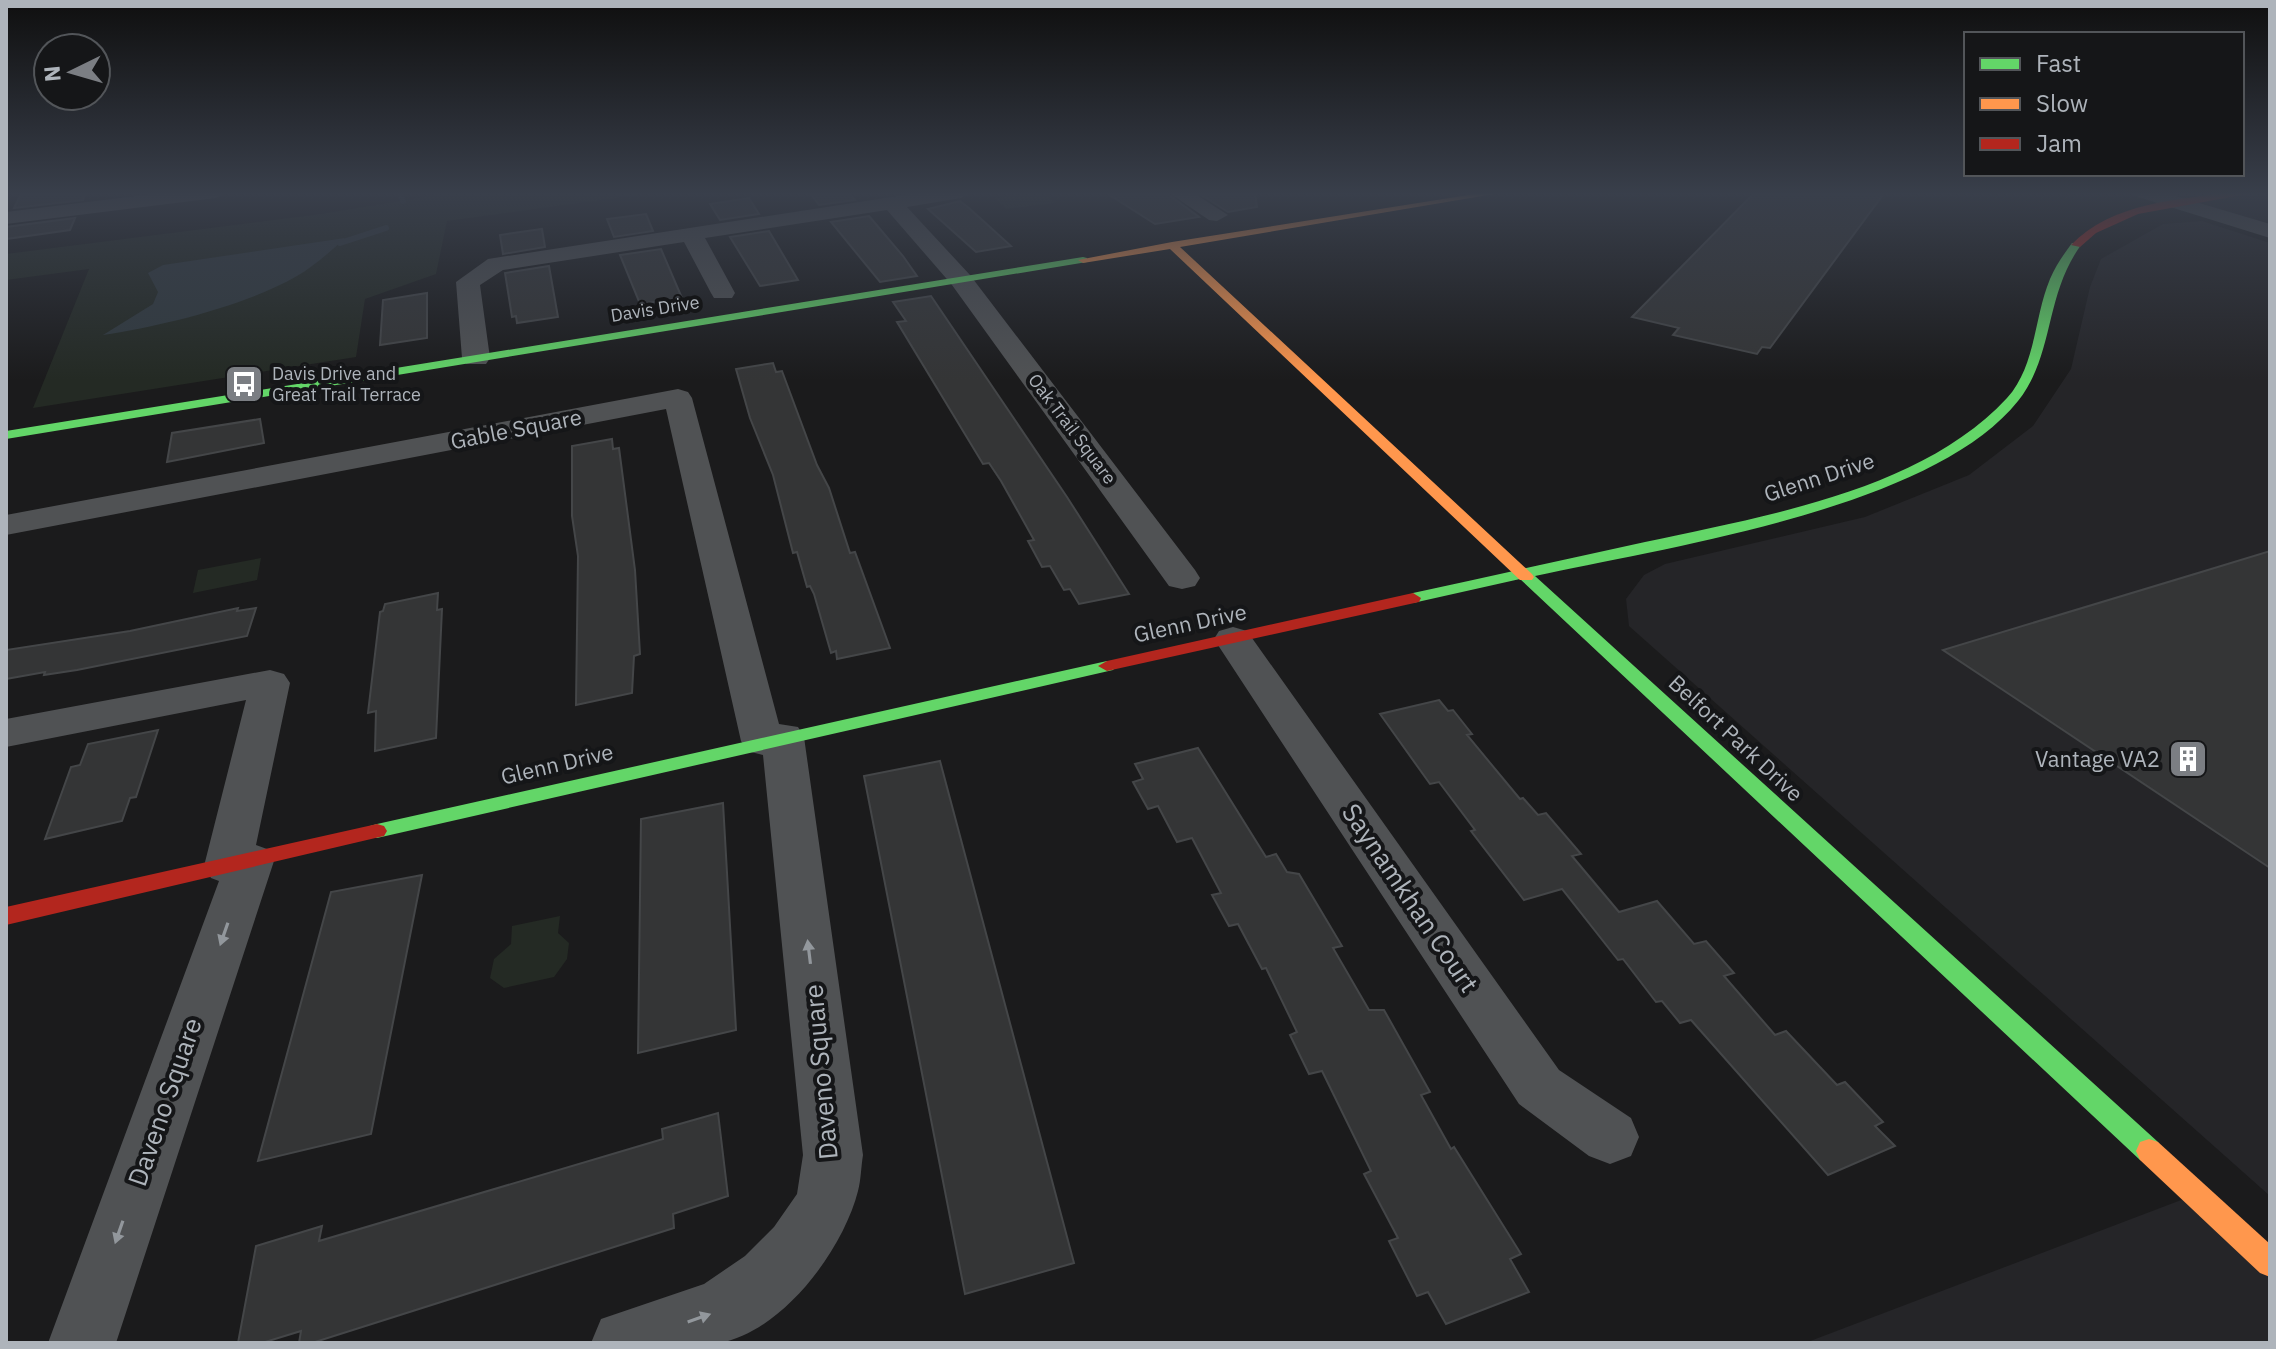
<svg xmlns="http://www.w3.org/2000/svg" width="2276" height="1349" viewBox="0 0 2276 1349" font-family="'IBM Plex Sans',sans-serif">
	<rect width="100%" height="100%" fill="#1b1b1c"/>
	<g fill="#252528">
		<path d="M2142 192H2270V231L2183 204Z"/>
		<path d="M2202 221 2270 243V1196L1629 626 1626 599 1644 575 1665 564 1865 517 1969 475 2033 426 2071 369 2090 287 2101 259 2163 224Z"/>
		<path d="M2197 1194 2270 1263V1343H1805Z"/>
	</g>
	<g fill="#242a24">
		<path d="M455 192H659L447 221 436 274 365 299 356 357 33 408 89 269 6 280V254L321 214Z"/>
		<path d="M1043 192 1055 203 1006 209 995 198Z"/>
		<path d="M261 558 257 580 193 593 198 570Z"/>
		<path d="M560 916 558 933 569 943 567 959 554 977 504 988 490 978 494 959 511 944 512 926Z"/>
	</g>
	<path fill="#313a3f" d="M345 238C331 251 313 267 297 276 245 306 162 326 103 335L153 304 158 292 148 273 163 265Z"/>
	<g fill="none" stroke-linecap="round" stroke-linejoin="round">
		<g stroke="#313a3f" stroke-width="6">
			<path d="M400 192 403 201"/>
			<path d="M340 243 386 228"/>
		</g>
	</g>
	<g fill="#343536" stroke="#444648" stroke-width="2">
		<path d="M45 192H86L83 200 14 208 21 194Z"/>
		<path d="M809 192H848L855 200 819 205Z"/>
		<path d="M1105 192H1165L1199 217 1155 224Z"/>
		<path d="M1197 192H1255L1257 207 1228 212Z"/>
		<path d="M1755 192H1885L1770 348 1762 347 1757 354 1673 335 1679 328 1632 317Z"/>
		<path d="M749 198 759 214 720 220 710 204Z"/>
		<path d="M960 201 969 208 1011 246 976 252 928 209Z"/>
		<path d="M646 214 653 231 614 237 607 219Z"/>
		<path d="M869 216 903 256 917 276 880 282 831 222Z"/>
		<path d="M75 218 70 230 6 239V227Z"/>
		<path d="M542 229 545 247 503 254 500 235Z"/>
		<path d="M769 231 798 280 760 286 730 237Z"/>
		<path d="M661 249 682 298 640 304 620 255Z"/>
		<path d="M549 266 558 317 517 323 516 316 512 317 505 273Z"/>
		<path d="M427 293V338L380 345 383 300Z"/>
		<path d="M931 296 1067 497 1129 594 1079 604 1070 589 1064 590 1050 566 1042 567 1028 541 1034 540 1001 481 989 463 983 464 897 322 906 321 893 302Z"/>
		<path d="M773 363 776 372 782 371 817 465 829 488 850 553 855 552 890 648 837 659 836 651 831 653 814 594 810 586 807 587 797 552 793 553 773 475 750 418 736 369Z"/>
		<path d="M260 419 264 443 167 462 172 433Z"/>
		<path d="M612 439 613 449 619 448 635 570 640 654 634 656 632 693 576 705 578 556 572 516V446Z"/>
		<path d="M2270 551V868L1943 650 2198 573Z"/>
		<path d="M438 593 437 610 442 609 436 738 375 751 376 711 368 713 380 612 383 611 385 604Z"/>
		<path d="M238 608 237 611 256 608 247 636 77 670 44 675 45 672 6 679V650L130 631Z"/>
		<path d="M1439 700 1448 711 1453 710 1472 734 1467 735 1520 799 1523 798 1538 815 1546 813 1581 854 1572 856 1619 912 1657 901 1694 944 1706 941 1734 973 1724 976 1775 1035 1786 1031 1837 1085 1845 1082 1883 1122 1875 1126 1895 1146 1828 1175 1691 1020 1680 1023 1662 1001 1656 1002 1623 959 1618 960 1562 889 1524 900 1471 831 1475 830 1439 782 1430 784 1380 714Z"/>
		<path d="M158 730 136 797 130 798 122 821 45 839 71 767 80 765 88 744Z"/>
		<path d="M1198 748 1266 857 1276 854 1287 872 1299 874 1342 946 1333 948 1369 1010H1384L1430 1092 1421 1095 1451 1149 1454 1147 1521 1254 1510 1259 1529 1292 1446 1324 1428 1292 1417 1296 1389 1241 1398 1238 1364 1174 1371 1171 1322 1071 1309 1074 1290 1035 1297 1032 1266 968 1262 969 1238 924 1229 926 1212 895 1221 893 1192 838 1177 842 1158 806 1148 809 1133 782 1143 779 1135 764Z"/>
		<path d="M940 761 1074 1263 965 1294 864 776Z"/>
		<path d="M723 803 736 1030 638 1053 641 819Z"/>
		<path d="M422 875 371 1134 258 1161 331 892Z"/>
		<path d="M718 1113 728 1196 673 1214 674 1228 312 1343H299L301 1331 262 1343H238L256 1246 322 1226 319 1241 663 1139 662 1129Z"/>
	</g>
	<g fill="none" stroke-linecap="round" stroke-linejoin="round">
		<g fill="#505254" fill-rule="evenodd">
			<path d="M169 192H226L216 198 6 224V212Z"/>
			<path d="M924 192H971L961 198 907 207 970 275 1195 570 1200 578 1195 586 1182 589 1169 586 952 285 887 210 705 238 735 293 732 298H714L711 293 684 242 503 270 480 285 490 358 486 364H466L462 358 456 282 488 259Z"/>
			<path d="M1168 192H1192L1228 215 1217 221 1209 220Z"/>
			<path d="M2132 192H2162L2270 224V238L2135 196Z"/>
			<path d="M678 389 688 392 692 398 779 724 798 727 804 737 863 1155C861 1167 861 1180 858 1191 843 1250 783 1331 720 1343 708 1345 695 1343 683 1343 653 1343 622 1343 591 1343L601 1319 704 1284 745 1256 774 1227 797 1194 803 1155 763 755 747 751 741 741 666 409 6 535V515Z"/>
			<path d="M1233 627 1247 631 1559 1070 1631 1118 1639 1137 1631 1156 1610 1164 1589 1156 1519 1104 1214 639 1219 631Z"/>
			<path d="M270 670 284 674 290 683 256 845 267 849 274 861 116 1343H48L219 881 211 878 204 866 246 700 6 747V719Z"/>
		</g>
		<g fill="#63d668" fill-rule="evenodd">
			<path d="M2072 243 2081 245C2044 296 2055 354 2018 401 1932 509 1667 547 1535 576L2158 1142 2162 1151 2158 1160 2149 1163 2140 1160 1520 579 1413 603 1405 598 1413 593C1490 576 1568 559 1645 542 1764 516 1921 491 2007 398 2036 366 2034 317 2050 279 2056 265 2064 254 2072 243Z"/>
			<path d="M1083 257 1087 258V262L6 439V431Z"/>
			<path d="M1107 661 1113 662 1116 666 1113 670 377 838 370 836 367 831 370 826 377 824Z"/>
		</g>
		<g fill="#ff974d" fill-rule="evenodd">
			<path d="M1487 192H1506L1180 247 1532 574 1534 577 1532 580H1520L1170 249 1083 263 1078 260 1172 242Z"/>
			<path d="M2149 1139 2158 1142 2270 1244V1277L2260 1273 2140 1160 2136 1151 2140 1142Z"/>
		</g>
		<g fill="#b3261e" fill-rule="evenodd">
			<path d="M2236 192H2258L2138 214 2096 233 2080 247 2071 245C2112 202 2181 199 2236 192Z"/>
			<path d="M1413 593 1421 598 1419 602 1107 671 1098 666 1107 661Z"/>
			<path d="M377 824 384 826 387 831 384 836 6 925V907Z"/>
		</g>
	</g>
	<defs><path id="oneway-solid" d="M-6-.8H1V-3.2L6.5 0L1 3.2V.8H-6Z" transform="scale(2)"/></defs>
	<g fill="#92979c">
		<use href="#oneway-solid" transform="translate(224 934) rotate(109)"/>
		<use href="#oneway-solid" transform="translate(809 952) rotate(-97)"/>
		<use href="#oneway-solid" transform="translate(119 1232) rotate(109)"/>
		<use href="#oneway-solid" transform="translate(699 1318) rotate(-19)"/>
	</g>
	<linearGradient id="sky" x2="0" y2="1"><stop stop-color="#0f0f0f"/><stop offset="0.51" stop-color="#393f4b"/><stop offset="1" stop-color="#393f4b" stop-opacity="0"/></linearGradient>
	<rect width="2276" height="380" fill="url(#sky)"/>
	<defs>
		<g id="bus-square" transform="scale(2)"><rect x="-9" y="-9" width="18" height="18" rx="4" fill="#7b7e83" stroke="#151618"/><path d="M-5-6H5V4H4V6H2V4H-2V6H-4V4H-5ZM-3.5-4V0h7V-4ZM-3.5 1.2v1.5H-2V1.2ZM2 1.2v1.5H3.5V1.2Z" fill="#fff"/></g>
		<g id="building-square" transform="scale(2)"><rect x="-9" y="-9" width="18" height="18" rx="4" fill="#7b7e83" stroke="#151618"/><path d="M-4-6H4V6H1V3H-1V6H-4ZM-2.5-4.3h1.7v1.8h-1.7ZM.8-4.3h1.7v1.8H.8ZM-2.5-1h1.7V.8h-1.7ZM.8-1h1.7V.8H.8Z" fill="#fff"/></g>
	</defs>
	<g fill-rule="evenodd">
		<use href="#bus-square" x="244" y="384"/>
		<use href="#building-square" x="2188" y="759"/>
	</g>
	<g text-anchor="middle" stroke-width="8" stroke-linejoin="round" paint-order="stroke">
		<g font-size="18" fill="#aeb4bb" stroke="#151618">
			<text transform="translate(655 309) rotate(-9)" y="6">Davis Drive</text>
			<text transform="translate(1072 429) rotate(53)" y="6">Oak Trail Square</text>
		</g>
		<g font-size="18" fill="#aeb4bb" stroke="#151618" text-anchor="start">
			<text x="272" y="380">Davis Drive and<tspan x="272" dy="21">Great Trail Terrace</tspan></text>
		</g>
		<g font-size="22" fill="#aeb4bb" stroke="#151618">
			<text transform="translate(516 429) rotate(-11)" y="8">Gable Square</text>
			<text transform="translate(1819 477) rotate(-18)" y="8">Glenn Drive</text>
			<text transform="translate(1190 623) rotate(-12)" y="8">Glenn Drive</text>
			<text transform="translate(1736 738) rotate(43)" y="8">Belfort Park Drive</text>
			<text transform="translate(557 764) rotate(-13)" y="8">Glenn Drive</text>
		</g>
		<g font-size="22" fill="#aeb4bb" stroke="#151618" text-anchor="end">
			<text x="2160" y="767">Vantage VA2</text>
		</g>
		<g font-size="26" fill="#aeb4bb" stroke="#151618">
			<text transform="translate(1410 898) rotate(56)" y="9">Saynamkhan Court</text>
			<text transform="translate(821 1072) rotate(-95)" y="9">Daveno Square</text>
			<text transform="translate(165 1102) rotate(-71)" y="9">Daveno Square</text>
		</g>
	</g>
	<rect width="2276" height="1349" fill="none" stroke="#aeb4bb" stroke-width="16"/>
	<rect x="1964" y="32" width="280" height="144" fill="#151618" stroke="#525559" stroke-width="2"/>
	<rect x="1980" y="58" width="40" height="12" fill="#63d668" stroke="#525559" stroke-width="2"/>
	<text x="2036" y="72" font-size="24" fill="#aeb4bb">Fast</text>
	<rect x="1980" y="98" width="40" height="12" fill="#ff974d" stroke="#525559" stroke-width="2"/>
	<text x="2036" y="112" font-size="24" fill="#aeb4bb">Slow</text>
	<rect x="1980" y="138" width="40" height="12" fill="#b3261e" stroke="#525559" stroke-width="2"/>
	<text x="2036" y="152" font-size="24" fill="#aeb4bb">Jam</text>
	<g transform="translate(72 72) rotate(265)"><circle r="38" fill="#151618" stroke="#525559" stroke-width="2"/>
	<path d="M0-6L14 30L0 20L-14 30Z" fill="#7b7e83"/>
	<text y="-12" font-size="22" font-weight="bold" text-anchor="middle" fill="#aeb4bb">N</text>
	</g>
</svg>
